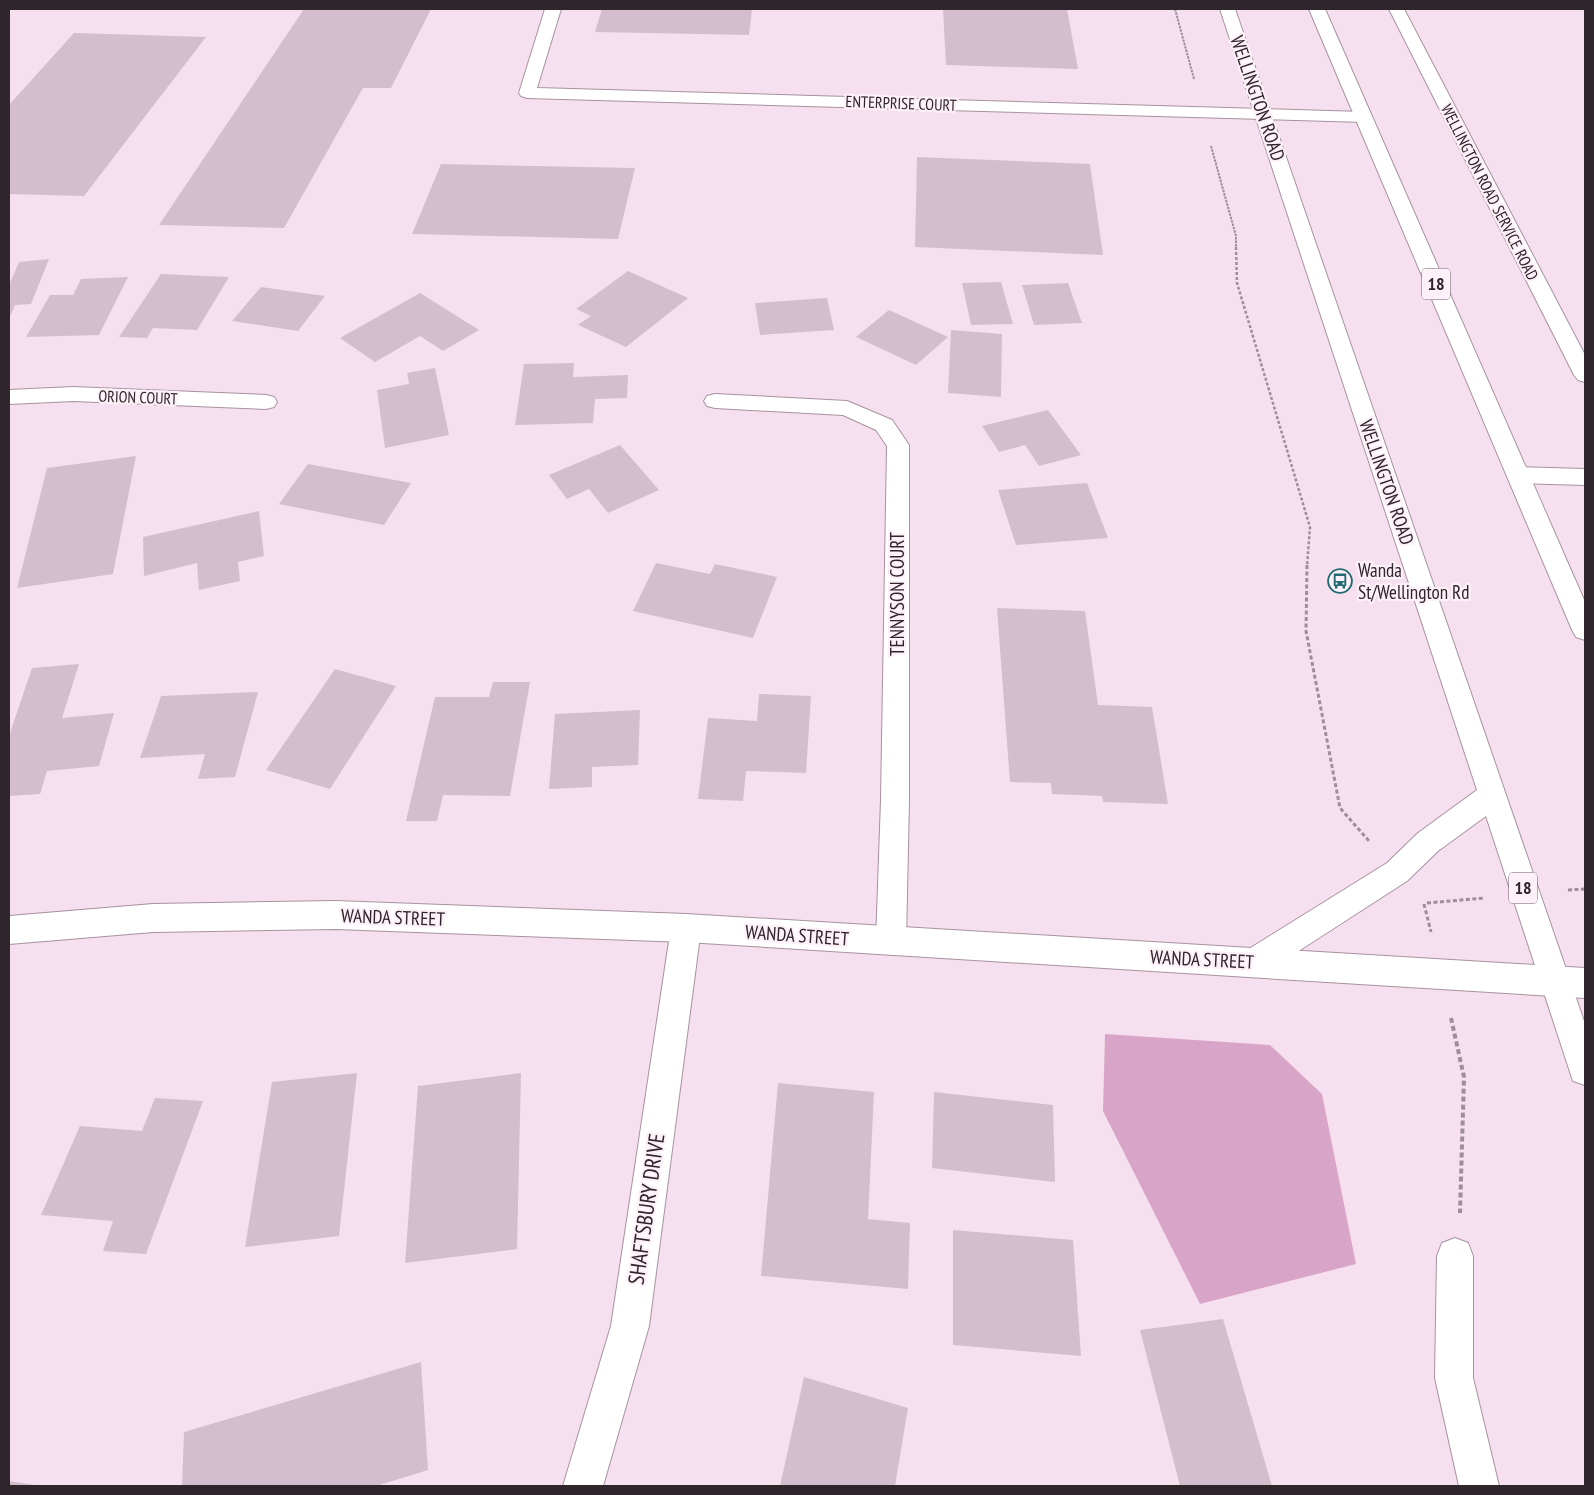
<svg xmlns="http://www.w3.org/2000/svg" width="1594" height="1495" viewBox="0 0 1594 1495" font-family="'PT Sans Narrow',sans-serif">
	<rect width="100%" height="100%" fill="#f6e0ef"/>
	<path fill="#d8a5c8" d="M1105 1034 1270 1045 1322 1094 1356 1264 1200 1304 1103 1111Z"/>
	<g fill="#d4becd">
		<path d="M304 9H431L391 88H363L284 228 159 225Z"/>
		<path d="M602 9H752L749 35 595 32Z"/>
		<path d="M943 9H1067L1078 69 946 65Z"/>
		<path d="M74 33 206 37 84 196 9 194V105Z"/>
		<path d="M917 157 1090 164 1103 255 915 247Z"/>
		<path d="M441 164 635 168 618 239 412 234Z"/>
		<path d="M49 259 31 304 15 305 9 319V285L19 262Z"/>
		<path d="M628 271 688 298 626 347 578 325 591 316 576 309Z"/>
		<path d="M161 274 229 277 197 330 153 328 147 338 119 337Z"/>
		<path d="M128 277 99 335 26 337 50 295H73L81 279Z"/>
		<path d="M1001 282 1013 324 971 325 962 283Z"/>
		<path d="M1068 283 1082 323 1034 325 1022 285Z"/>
		<path d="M261 287 325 296 298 331 232 321Z"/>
		<path d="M420 293 479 330 443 351 420 336 375 362 340 338Z"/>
		<path d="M827 298 834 330 760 335 755 303Z"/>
		<path d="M889 310 948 337 916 365 856 337Z"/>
		<path d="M951 330 1002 334 1001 397 948 393Z"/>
		<path d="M574 363 573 377 628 375 627 398 595 399 593 423 515 425 524 364Z"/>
		<path d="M435 368 449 435 385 448 377 390 409 384 407 373Z"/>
		<path d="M1048 410 1081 455 1039 466 1025 445 999 452 982 426Z"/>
		<path d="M620 445 659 490 608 513 589 489 567 499 549 475Z"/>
		<path d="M136 456 113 574 17 588 47 468Z"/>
		<path d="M308 464 411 483 384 525 279 504Z"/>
		<path d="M1087 483 1108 538 1016 545 998 490Z"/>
		<path d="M259 511 264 556 238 562 240 581 199 590 197 563 144 576 143 537Z"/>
		<path d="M656 563 710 574 715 564 777 577 753 638 633 611Z"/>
		<path d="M997 608 1085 611 1098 705 1152 707 1168 804 1103 802 1102 796 1052 794 1051 783 1010 782Z"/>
		<path d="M79 664 62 718 114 713 99 766 47 771 40 794 9 796V736L32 668Z"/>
		<path d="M335 669 396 686 330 789 266 770Z"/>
		<path d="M493 682H530L510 796 443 795 437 821H406L435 697H489Z"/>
		<path d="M258 692 235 777 198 779 205 754 140 758 161 696Z"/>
		<path d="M759 694 811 696 806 773 746 771 743 801 698 799 708 718 757 721Z"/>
		<path d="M640 710 638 765 592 767V787L549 789 555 714Z"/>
		<path d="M357 1073 339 1236 245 1247 272 1082Z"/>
		<path d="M521 1073 517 1249 405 1263 418 1086Z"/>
		<path d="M778 1083 874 1092 868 1219 910 1223 908 1289 761 1276Z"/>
		<path d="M934 1092 1053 1105 1055 1182 932 1168Z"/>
		<path d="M155 1098 203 1101 146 1254 103 1251 113 1221 41 1215 80 1126 142 1131Z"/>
		<path d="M953 1230 1073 1240 1081 1356 953 1345Z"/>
		<path d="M1223 1319 1272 1486H1180L1140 1330Z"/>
		<path d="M421 1362 428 1470 376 1486H182L184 1432Z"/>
		<path d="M804 1377 908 1408 895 1486H780Z"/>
		<path d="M9 1481 35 1485V1486H9Z"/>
	</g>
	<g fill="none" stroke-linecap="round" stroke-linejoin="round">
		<g stroke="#a792a0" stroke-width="2">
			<g id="minor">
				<path d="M545 9H561L537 88 1364 112 1370 113 1372 117 1370 121 1364 122 527 98 521 96 519 93Z"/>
				<path d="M1389 9H1404L1585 355V382L1578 380 1574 375Z"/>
				<path d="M73 387 266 395 274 397 277 402 274 407 266 409 73 401 9 404V390Z"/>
				<path d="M715 394 847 401 892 420 909 445V800L906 941 902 951 891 955 880 951 876 941 881 800 887 446 876 430 843 415 715 408 707 406 704 401 707 396Z"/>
				<path d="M1518 467 1585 469V485L1518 483 1510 481 1507 475 1510 469Z"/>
				<path d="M686 914 697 918 701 928 649 1326 603 1486H563L611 1326 671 928 675 918Z"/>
				<path d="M1455 1238 1468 1243 1473 1256V1378L1499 1486H1459L1435 1378 1437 1256 1442 1243Z"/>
			</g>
		</g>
		<g stroke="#a792a0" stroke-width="2">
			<path id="tertiary" d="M336 901 686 914 1585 968V998L686 942 336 929 153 932 9 944V916L153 904Z"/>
		</g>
		<g stroke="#a792a0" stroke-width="2">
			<g id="trunk">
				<path d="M1220 9H1235L1585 1024V1085L1573 1081 1569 1069 1486 816 1438 851 1407 881 1266 972 1255 977 1244 972 1239 962 1244 952 1387 863 1418 833 1477 790Z"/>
				<path d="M1309 9H1325L1585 602V640L1576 637 1572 630Z"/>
			</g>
		</g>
		<g stroke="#9e8e99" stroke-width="2" stroke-dasharray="2.5 1" stroke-linecap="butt">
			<path d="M1175 9 1194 79"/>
			<path d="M1211 146 1236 236V249"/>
		</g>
		<path stroke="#9e8e99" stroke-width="2.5" stroke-dasharray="3 2" stroke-linecap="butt" d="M1236 247 1237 283 1310 527 1307 566"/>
		<g stroke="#9e8e99" stroke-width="3" stroke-dasharray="4 2.5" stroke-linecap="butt">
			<path d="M1307 565 1306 631 1340 808 1369 841"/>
			<path d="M1568 890 1585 889"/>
			<path d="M1427 903 1485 898"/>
			<path d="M1424 904 1431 932"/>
		</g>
		<path stroke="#9e8e99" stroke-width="4" stroke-dasharray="5 3" stroke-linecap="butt" d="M1451 1018 1464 1077 1460 1213"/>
		<use href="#minor" fill="#fff" fill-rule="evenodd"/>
		<use href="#tertiary" fill="#fff" fill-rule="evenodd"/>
		<use href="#trunk" fill="#fff" fill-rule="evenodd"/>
	</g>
	<defs>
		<g id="bus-ring" transform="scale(1.25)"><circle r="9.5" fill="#fef0f9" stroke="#216c72" stroke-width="1.5"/><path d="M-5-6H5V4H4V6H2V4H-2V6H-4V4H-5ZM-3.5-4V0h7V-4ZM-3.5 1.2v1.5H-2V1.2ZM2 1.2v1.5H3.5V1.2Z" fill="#216c72"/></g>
	</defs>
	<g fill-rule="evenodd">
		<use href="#bus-ring" x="1340" y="581"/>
	</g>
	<g text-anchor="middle" stroke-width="4.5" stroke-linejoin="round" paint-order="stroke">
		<g font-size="16" fill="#2e262b" stroke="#fef0f9">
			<text transform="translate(901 103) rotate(2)" y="6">ENTERPRISE COURT</text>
			<text transform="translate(1490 192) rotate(63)" y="6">WELLINGTON ROAD SERVICE ROAD</text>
			<text transform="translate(138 397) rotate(2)" y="6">ORION COURT</text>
		</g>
		<g fill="#fef0f9" stroke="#6c6369" stroke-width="1">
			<rect x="1422" y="268.5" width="28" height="31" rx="4"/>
			<rect x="1509" y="872.5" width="28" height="31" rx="4"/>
		</g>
		<g font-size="18" font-weight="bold" fill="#2e262b">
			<text x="1436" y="290">18</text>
			<text x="1523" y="894">18</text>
		</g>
		<g font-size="19" fill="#2e262b" stroke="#fef0f9">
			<text transform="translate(1258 98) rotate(71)" y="7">WELLINGTON ROAD</text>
			<text transform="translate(1387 482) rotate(71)" y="7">WELLINGTON ROAD</text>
			<text transform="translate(897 594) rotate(-90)" y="7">TENNYSON COURT</text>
			<text transform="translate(393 917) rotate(2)" y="7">WANDA STREET</text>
			<text transform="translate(797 935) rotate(4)" y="7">WANDA STREET</text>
			<text transform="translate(1202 959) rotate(3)" y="7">WANDA STREET</text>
		</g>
		<g font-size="19" fill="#2e262b" stroke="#fef0f9" text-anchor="start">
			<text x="1358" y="577">Wanda<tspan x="1358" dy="22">St/Wellington Rd</tspan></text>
		</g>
		<g font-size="22" fill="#2e262b" stroke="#fef0f9">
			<text transform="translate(646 1209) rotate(-82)" y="8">SHAFTSBURY DRIVE</text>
		</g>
	</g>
	<rect width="1594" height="1495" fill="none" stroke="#2e262b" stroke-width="20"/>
</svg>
